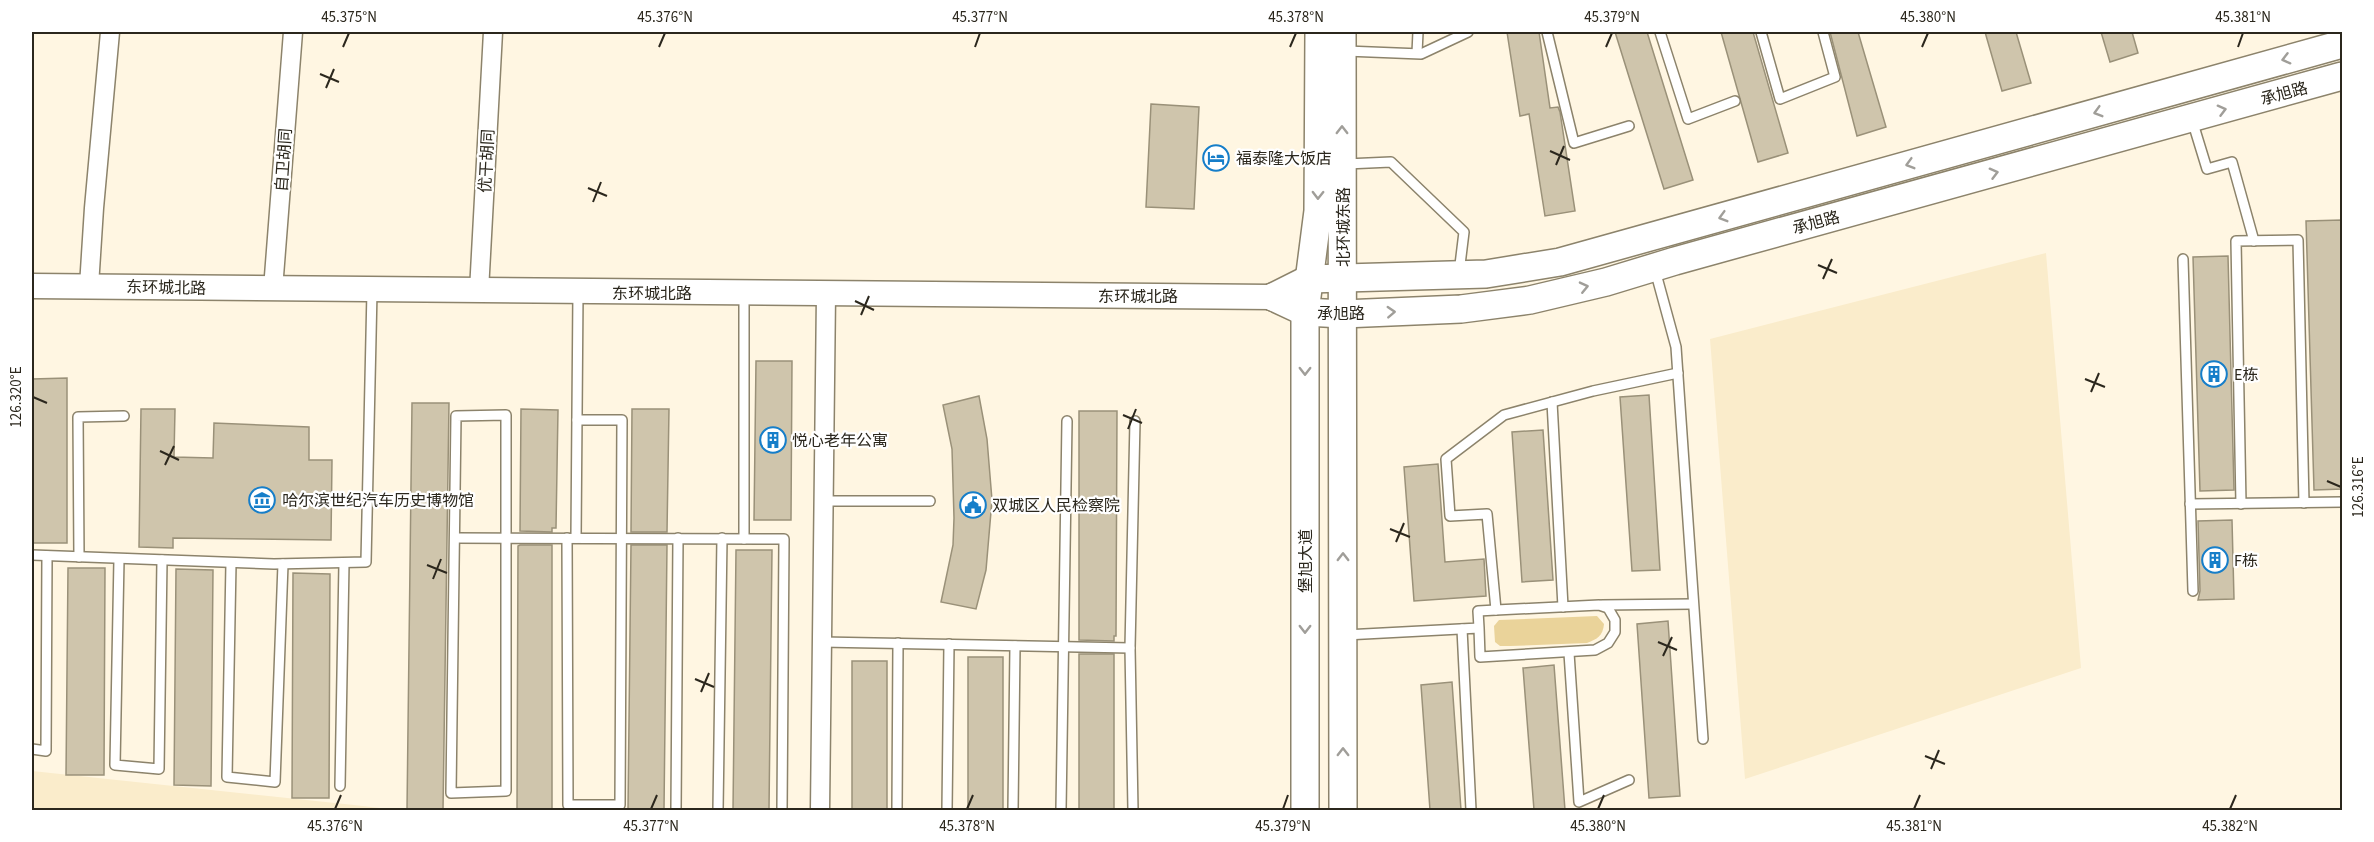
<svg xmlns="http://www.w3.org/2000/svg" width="2374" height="842" viewBox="0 0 2374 842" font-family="'Source Sans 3','Noto Sans SC',sans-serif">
	<rect width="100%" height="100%" fill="#fff6e2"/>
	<g fill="#faeccb">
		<path d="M2046 253 2081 668 1745 779 1710 339Z"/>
		<path d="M32 771 354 805 397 810H32Z"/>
	</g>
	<path fill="#ead39a" d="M1597 616 1604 624C1603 636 1597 639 1587 643L1510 646H1500L1495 642 1494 626 1499 620Z"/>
	<g fill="#cfc5ac" stroke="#9a9179" stroke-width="1.5">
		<path d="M1507 32H1539L1550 108 1558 107 1560 112 1575 211 1545 216 1529 114 1520 116Z"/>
		<path d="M1615 32H1647L1693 180 1664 189Z"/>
		<path d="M1721 32H1753L1788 153 1758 162Z"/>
		<path d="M1830 32H1858L1886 127 1857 136Z"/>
		<path d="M1985 32H2016L2031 83 2002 91Z"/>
		<path d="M2101 32H2132L2138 53 2110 62Z"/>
		<path d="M1151 104 1199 107 1194 209 1146 207Z"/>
		<path d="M2342 220 2343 489 2314 490 2306 221Z"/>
		<path d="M2228 256 2234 490 2200 491 2193 257Z"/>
		<path d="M756 361H792L791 520H754Z"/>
		<path d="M67 378V543H32V379Z"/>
		<path d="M1649 395 1660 570 1632 571 1620 397Z"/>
		<path d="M979 396 987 439 992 500 986 570 976 609 941 602 953 545 954 518 952 449 943 405Z"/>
		<path d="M412 403H449L443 810H407Z"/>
		<path d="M141 409H175L174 457 213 458 214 423 309 427V460H332L331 540 173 538V548L139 547Z"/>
		<path d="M521 409 558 410 556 528H552V532L520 531Z"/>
		<path d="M632 409H669L667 532H631Z"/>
		<path d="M1079 411H1117L1116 636H1114V641L1079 640Z"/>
		<path d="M1543 430 1553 580 1522 582 1512 432Z"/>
		<path d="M1438 464 1445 562 1484 559 1486 596 1414 601 1404 467Z"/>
		<path d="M2232 520 2234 599 2198 600 2200 591 2198 521Z"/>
		<path d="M520 545H552V810H517L518 546Z"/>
		<path d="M631 545H667L664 810H628Z"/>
		<path d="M736 550H772L769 810H733Z"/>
		<path d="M68 568H105L104 775H66Z"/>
		<path d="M176 569 213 570 211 786 174 785Z"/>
		<path d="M293 573 330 574 329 798H292Z"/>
		<path d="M1668 621 1680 796 1649 798 1637 624Z"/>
		<rect x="1079" y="654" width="35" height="156"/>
		<rect x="968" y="657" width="35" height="153"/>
		<rect x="852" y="661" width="35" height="149"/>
		<path d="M1554 665 1565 810H1534L1523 668Z"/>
		<path d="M1452 682 1461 810H1430L1421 685Z"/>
	</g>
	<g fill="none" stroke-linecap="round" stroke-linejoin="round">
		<g stroke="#8c836b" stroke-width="12">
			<g id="service">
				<path d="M1547 32 1574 143 1629 126"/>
				<path d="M1660 32 1688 119 1735 101"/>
				<path d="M1761 32 1780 99 1835 77 1823 32"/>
				<path d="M1346 51 1421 54 1468 32"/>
				<path d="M1417 53 1418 32"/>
				<path d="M2192 120 2207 169 2232 162 2254 241"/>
				<path d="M1346 164 1391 162 1464 232 1459 273"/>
				<path d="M2183 259 2193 591"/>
				<path d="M1655 270 1676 347 1703 739"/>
				<path d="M744 293V539"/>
				<path d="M1552 402 1563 607"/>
				<path d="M506 415V791L451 793 456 416Z"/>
				<path d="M824 501H930"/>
				<path d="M2190 504 2342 502"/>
				<path d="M2241 504 2236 241 2298 240 2304 503"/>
				<path d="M456 538 784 539 782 810"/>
				<path d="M567 538 568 805H620L622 420H577"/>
				<path d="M576 538 578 292"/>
				<path d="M32 555 274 564 366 562 372 291"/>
				<path d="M79 557 78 417 124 416"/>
				<path d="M119 559 115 765 159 769 162 560"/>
				<path d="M231 563 227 777 275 782 283 564"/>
				<path d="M1602 605 1693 604"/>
				<path d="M1496 610 1487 514 1450 516 1446 459 1504 415 1593 391 1678 373"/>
				<path d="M1462 629 1471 810"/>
				<path d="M1345 635 1479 628 1478 611 1496 610 1599 605 1608 608 1615 620V632L1608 643 1595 650 1480 657 1479 628"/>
				<path d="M822 642 1130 648"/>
				<path d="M1569 653 1579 802 1629 780"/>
				<path d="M32 749 46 751 47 556"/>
				<path d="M340 786 344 563"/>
				<path d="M676 810 678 538"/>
				<path d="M718 810 722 538"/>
				<path d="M897 810 898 643"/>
				<path d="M947 810 949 644"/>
				<path d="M1013 810 1015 646"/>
				<path d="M1061 810 1067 421"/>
				<path d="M1133 810 1130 648 1135 421"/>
			</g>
		</g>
		<g stroke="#8c836b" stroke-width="21">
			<g id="minor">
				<path d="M89 286 94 208 110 32"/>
				<path d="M273 289 293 32"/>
				<path d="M479 291 493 32"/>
				<path d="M820 810 826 294"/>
			</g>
		</g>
		<g stroke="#8c836b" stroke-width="27">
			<path id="secondary" d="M32 286 1273 297"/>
		</g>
		<g stroke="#8c836b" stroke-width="30">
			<g id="primary">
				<path d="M1342 32 1343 810"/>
				<path d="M1273 297 1309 279 1486 274 1560 262 2342 44"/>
				<path d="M1273 297 1305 312 1343 314 1461 309 1530 300 1606 282 1675 261 2342 76"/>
				<path d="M1305 810V312L1318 211 1319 32"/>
			</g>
		</g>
		<use href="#service" stroke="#fff" stroke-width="9"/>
		<use href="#minor" stroke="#fff" stroke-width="18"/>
		<use href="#secondary" stroke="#fff" stroke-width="24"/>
		<use href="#primary" stroke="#fff" stroke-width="27"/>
	</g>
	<defs><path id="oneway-chevron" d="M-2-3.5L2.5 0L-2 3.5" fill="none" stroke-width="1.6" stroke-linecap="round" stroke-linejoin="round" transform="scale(1.5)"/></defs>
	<g stroke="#a09e99">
		<use href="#oneway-chevron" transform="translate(2286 59) rotate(165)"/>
		<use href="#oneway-chevron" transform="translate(2222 110) rotate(-15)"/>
		<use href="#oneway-chevron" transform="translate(2098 112) rotate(164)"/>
		<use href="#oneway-chevron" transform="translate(1342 130) rotate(-90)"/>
		<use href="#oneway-chevron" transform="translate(1910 164) rotate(164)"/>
		<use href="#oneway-chevron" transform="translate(1994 173) rotate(-15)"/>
		<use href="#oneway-chevron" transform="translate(1318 195) rotate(91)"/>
		<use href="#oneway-chevron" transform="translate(1723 217) rotate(164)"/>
		<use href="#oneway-chevron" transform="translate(1584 287) rotate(-13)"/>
		<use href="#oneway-chevron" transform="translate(1391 312) rotate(-3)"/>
		<use href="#oneway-chevron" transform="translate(1305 371) rotate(90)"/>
		<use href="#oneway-chevron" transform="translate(1343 557) rotate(-90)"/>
		<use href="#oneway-chevron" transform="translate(1305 629) rotate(90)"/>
		<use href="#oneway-chevron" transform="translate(1343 752) rotate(-90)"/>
	</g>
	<path fill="none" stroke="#2b271d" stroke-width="2" d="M343 47 349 33M659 47 665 33M975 47 980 33M1290 47 1296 33M1606 47 1612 33M1922 47 1928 33M2238 47 2243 33M320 74 339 82M326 88 334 69M1550 151 1570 160M1556 165 1564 146M588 188 607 196M593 202 601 182M1818 265 1837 273M1823 279 1832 259M855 301 874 310M861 315 869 296M2085 379 2105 387M2091 392 2099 373M33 397 47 403M1123 415 1142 423M1128 429 1136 409M160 451 179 460M165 465 174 446M2327 481 2341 487M1390 529 1410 537M1396 542 1404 523M427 565 447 573M433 579 441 559M1658 642 1677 650M1663 656 1672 637M695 679 714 687M701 692 709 673M1925 756 1945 764M1931 769 1939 750M335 809 341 795M651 809 657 795M967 809 973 795M1283 809 1288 795M1598 809 1604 795M1914 809 1920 795M2230 809 2236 795"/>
	<defs>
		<g id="hotel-ring" transform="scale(1.35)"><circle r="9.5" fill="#fff" stroke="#167ec9" stroke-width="1.5"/><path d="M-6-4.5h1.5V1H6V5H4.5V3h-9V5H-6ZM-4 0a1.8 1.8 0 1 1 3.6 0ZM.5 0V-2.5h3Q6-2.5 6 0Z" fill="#167ec9"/></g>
		<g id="building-ring" transform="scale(1.35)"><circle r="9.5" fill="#fff" stroke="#167ec9" stroke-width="1.5"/><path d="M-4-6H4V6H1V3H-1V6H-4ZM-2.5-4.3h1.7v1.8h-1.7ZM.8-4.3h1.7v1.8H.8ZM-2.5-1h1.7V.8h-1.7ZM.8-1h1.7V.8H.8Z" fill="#167ec9"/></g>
		<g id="museum-ring" transform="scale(1.35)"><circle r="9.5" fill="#fff" stroke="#167ec9" stroke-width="1.5"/><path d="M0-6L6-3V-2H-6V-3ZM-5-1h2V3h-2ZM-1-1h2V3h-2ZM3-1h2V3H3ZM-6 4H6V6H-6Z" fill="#167ec9"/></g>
		<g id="civic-ring" transform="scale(1.35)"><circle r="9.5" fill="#fff" stroke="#167ec9" stroke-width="1.5"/><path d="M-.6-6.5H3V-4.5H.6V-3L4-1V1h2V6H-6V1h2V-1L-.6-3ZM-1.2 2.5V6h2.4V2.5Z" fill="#167ec9"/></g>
	</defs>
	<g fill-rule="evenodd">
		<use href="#hotel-ring" x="1216" y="158"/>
		<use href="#building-ring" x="2214" y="374"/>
		<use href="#building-ring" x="773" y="440"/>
		<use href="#museum-ring" x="262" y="500"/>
		<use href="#civic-ring" x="973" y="505"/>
		<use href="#building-ring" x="2215" y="560"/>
	</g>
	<g text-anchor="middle" stroke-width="4.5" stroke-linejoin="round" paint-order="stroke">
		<g font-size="16" fill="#2b271d" stroke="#fff">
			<text transform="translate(2284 93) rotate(-15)" y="6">承旭路</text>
			<text transform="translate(283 160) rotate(-86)" y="6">自卫胡同</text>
			<text transform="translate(486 161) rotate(-87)" y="6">优干胡同</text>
			<text transform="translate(1816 222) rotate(-15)" y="6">承旭路</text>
			<text transform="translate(1343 227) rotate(-90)" y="6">北环城东路</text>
			<text transform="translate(166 287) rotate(1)" y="6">东环城北路</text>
			<text x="652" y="299">东环城北路</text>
			<text x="1138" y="302">东环城北路</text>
			<text x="1341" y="319">承旭路</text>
			<text transform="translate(1305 561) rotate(-90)" y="6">堡旭大道</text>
		</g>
		<g font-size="16" fill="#2b271d" stroke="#fff" text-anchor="start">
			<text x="1236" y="164">福泰隆大饭店</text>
			<text x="2234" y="380">E栋</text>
			<text x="792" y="446">悦心老年公寓</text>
			<text x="282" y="506">哈尔滨世纪汽车历史博物馆</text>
			<text x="992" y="511">双城区人民检察院</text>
			<text x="2234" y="566">F栋</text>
		</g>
	</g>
	<rect width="2374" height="842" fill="none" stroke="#ffffff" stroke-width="66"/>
	<rect x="33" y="33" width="2308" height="776" fill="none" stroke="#2b271d" stroke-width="2"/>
	<g font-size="15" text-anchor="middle" fill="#2b271d">
		<text x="349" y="22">45.375°N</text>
		<text x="665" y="22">45.376°N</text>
		<text x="980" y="22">45.377°N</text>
		<text x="1296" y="22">45.378°N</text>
		<text x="1612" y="22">45.379°N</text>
		<text x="1928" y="22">45.380°N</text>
		<text x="2243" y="22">45.381°N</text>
		<text transform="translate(16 397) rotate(-90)" y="5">126.320°E</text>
		<text transform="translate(2358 487) rotate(-90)" y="5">126.316°E</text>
		<text x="335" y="831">45.376°N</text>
		<text x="651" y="831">45.377°N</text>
		<text x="967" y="831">45.378°N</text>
		<text x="1283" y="831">45.379°N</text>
		<text x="1598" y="831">45.380°N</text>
		<text x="1914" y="831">45.381°N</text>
		<text x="2230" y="831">45.382°N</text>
	</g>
</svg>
